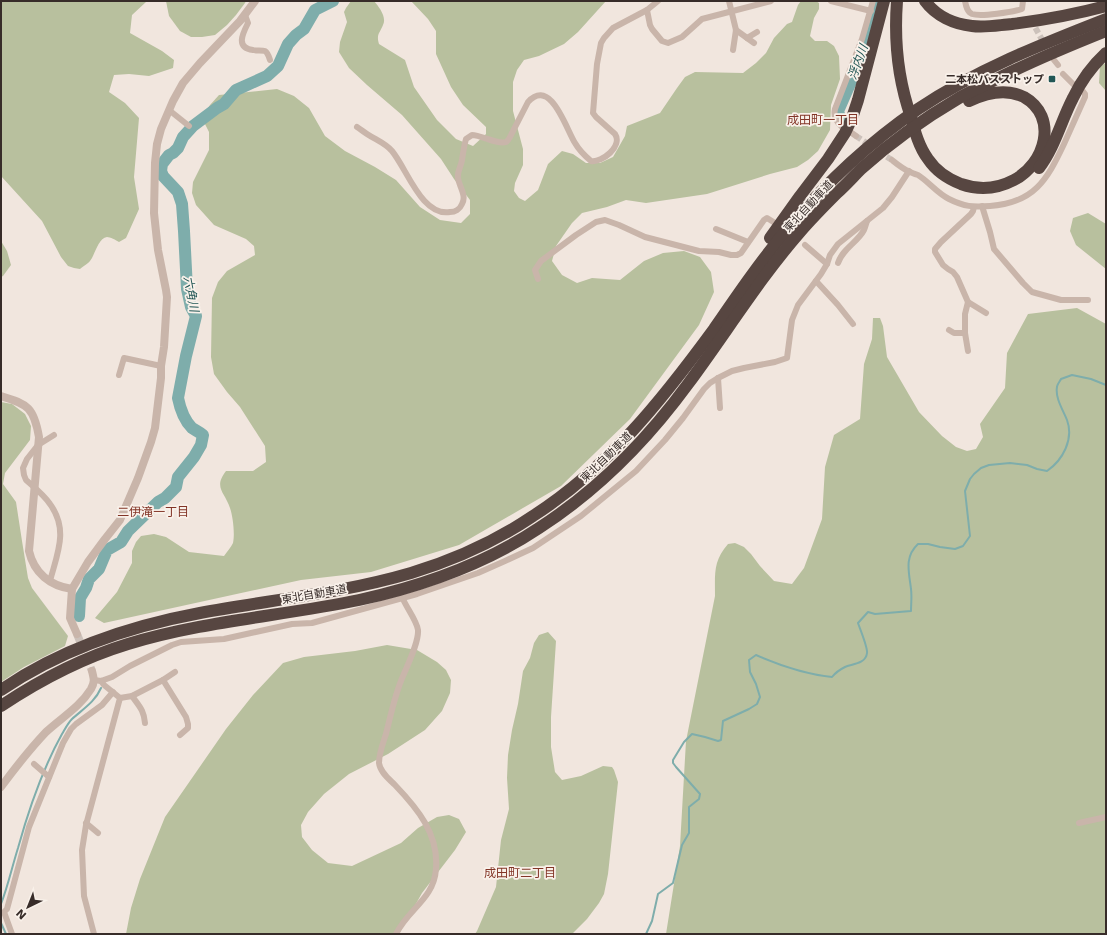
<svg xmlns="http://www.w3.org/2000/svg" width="1107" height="935" viewBox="0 0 1107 935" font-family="'DejaVu Sans','Noto Sans JP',sans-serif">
	<rect width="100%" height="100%" fill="#f1e6de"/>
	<g fill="#b8c09e">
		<path d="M1 1H146V2L132 15 130 33 162 51 174 60 173 68 149 76 129 74 114 75 109 92 125 103 139 118 134 177 139 209 126 238 119 242C116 240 110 237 107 237 98 238 95 255 90 261 88 264 83 266 80 269L74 268 68 266 61 257 42 221 1 176Z"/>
		<path d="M166 1H246L245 3 236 15 227 25 215 35 202 37H191L180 31 169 16Z"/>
		<path d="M351 1H374C379 7 387 17 383 25 380 33 376 34 379 44L405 60 414 87 437 120 456 139 473 146 486 134V127L463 105 451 87 436 54V31L428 19 411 1H606L578 32 564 44 539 56 524 60 517 70 513 82V111L523 149V165L515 183 514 191 519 198 525 201 538 190 548 164 562 151 573 154 586 163H600L613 157 625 136 627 126 660 113 677 88 685 77 695 72 743 73 756 63 766 53 774 38 787 24 792 22 798 5 801 1H816L819 3V9L814 18 810 36 815 41H827L834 46 839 56 840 79 831 105 830 130 818 151 808 160 797 167 770 174 707 194 646 203 626 200 607 207 582 213 572 223 556 246 552 261 562 275 577 283 592 278 620 280 644 261 663 253 684 251 700 257 711 272 714 292 699 325 630 419 561 486 459 545 371 572 301 580 104 623 95 618 117 592 132 563V551L136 542 141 536 154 534 166 537 189 552 224 556C227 552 231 547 233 543 235 534 233 517 230 508 225 492 213 488 226 471H253L266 462 265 446 240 407 227 392 214 374 211 357 212 298 218 282 227 271 255 255 254 246 246 239 214 225 196 205 192 193 193 182 209 150V132L202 118 210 105 219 95 277 89 294 96 309 108 325 136 345 151 375 167 396 180 420 207 440 220 461 223 470 214V200L454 179 441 159 402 115 367 85 349 68 339 52 340 42 347 22 344 12 346 8Z"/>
		<path d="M1106 63V91L1099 83 1100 66Z"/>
		<path d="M1088 213 1106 224V269L1076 245 1070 231 1073 218Z"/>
		<path d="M1 241 7 251 11 265 3 276 1 277Z"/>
		<path d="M1077 308 1106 324V934H666L680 846 686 741 715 596C715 574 713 561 728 544L735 543 744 547 751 554 760 566 774 581 792 584 804 568 822 519 825 467 834 435 860 419 864 364 872 339 873 318H880L883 326 887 357 919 412 942 436 956 447 967 451 976 449 983 437 980 424 1005 388 1007 353 1028 314Z"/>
		<path d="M1 402 12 404 25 414 31 426 30 440 5 473 3 484 16 502 22 541 28 578 32 588 68 636 65 646 24 667 1 682Z"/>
		<path d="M548 632 556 641 551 717V747L555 772 562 780 581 776 603 766 612 767 614 770 618 782 608 874 604 894 599 903 587 919 572 934H475L477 931 496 887 501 840 509 809 507 778 508 755 512 730 518 704 523 671 530 658 534 643 539 635Z"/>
		<path d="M387 645 417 650 437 662 446 670 451 680 450 693 442 711 425 730 388 754 349 774 324 794 308 812 301 825 302 837 312 850 328 863 352 866 401 843 418 828 437 817 449 815 459 819 466 832 455 850 422 893 399 934H126L131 908 140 879 165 817 226 729 253 695 283 663 304 657 355 651Z"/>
	</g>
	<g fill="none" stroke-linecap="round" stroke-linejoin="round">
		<g stroke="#7eadab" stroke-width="2">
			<path d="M1 904C8 886 12 867 18 848 28 812 43 768 62 734 65 729 68 723 72 719 83 709 95 702 101 688"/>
			<path d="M1 923 6 934"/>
			<path d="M646 934 652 921 658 894 673 883 682 845 689 833V807L699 799 700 794 676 767 673 763V760L684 742 692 734 705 737 718 741 721 740 723 721 749 709 757 704 760 697 756 684 750 672 749 660 756 655C781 666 804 674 832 677 836 672 839 670 845 667 852 664 866 664 867 653 868 648 860 629 858 623L868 612 875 614 911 611C911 604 912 596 911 589 909 572 904 557 918 544H928L940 547 955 549 963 546 970 536 965 491 970 479 974 474 981 468 989 465 1010 463 1027 465 1037 469 1047 471C1063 460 1074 439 1067 420 1063 410 1055 398 1057 387 1057 385 1060 381 1061 379L1072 375 1091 379 1106 385"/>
		</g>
		<g stroke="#7eadab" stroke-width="12">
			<path d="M844 121 840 118 838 111 860 61 869 32 877 1"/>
			<path d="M79 616 80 598 86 588 89 579 99 569 107 550 121 542 128 531 158 502 165 498 176 487 178 477 194 457 201 445 203 435C199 432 195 430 192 428 185 421 180 408 178 398L186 356 196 316 191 307 187 289 184 231 182 204 178 192 163 176 161 171 162 164 169 155 173 153 178 148 183 137 193 126 217 108 224 104 236 90 267 76 278 66 288 44 296 35 304 29 315 10 333 1"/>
		</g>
		<g stroke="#ccc1ba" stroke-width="6" stroke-dasharray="6 3" stroke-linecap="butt">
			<path d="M1031 20 1045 45"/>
			<path d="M856 136 871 146"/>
			<path d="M879 152 892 160"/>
		</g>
		<path stroke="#ccc1ba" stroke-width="8" stroke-dasharray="8 4" stroke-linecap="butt" d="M77 634 92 671"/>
		<g stroke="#c9b5aa" stroke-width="6">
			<path d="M729 1 736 30 733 50"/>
			<path d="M831 1 871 11"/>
			<path d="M965 1C966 6 967 12 972 14 981 17 1013 12 1022 9L1023 1"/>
			<path d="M647 10 650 25 652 29 662 41 668 43 682 37 702 19 771 1"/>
			<path d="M245 15 248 23C243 33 235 48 253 50 256 51 262 50 265 51 268 53 269 57 270 60"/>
			<path d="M736 30 754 43"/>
			<path d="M747 38 757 32"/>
			<path d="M1054 60 1058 65"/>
			<path d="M1063 74 1074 85"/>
			<path d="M169 110 189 126"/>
			<path d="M357 127C360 129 364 132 367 134 376 140 385 143 392 151 407 169 422 217 450 212 455 212 460 209 462 204 467 196 459 186 458 178 457 171 461 167 462 160 463 153 464 146 466 139L472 135C481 135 498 145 506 142 508 141 509 139 510 137L528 102C551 77 566 129 575 143 579 150 585 156 591 161 602 163 623 146 615 134L596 117 593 113 597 64 601 43 604 38 613 28 647 10 658 1"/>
			<path d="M842 127C837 122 833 117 835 109L862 39 873 1"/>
			<path d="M849 131 856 136"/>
			<path d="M892 160C897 164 903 169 910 172 912 173 915 174 918 175 929 182 937 193 949 199 965 207 972 207 990 206 1034 203 1047 180 1064 144 1071 128 1078 113 1085 97V94L1082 90"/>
			<path d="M982 206 990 232 994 249 1023 283 1032 292 1061 300H1088"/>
			<path d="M716 229 748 242"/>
			<path d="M805 245 827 264"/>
			<path d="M838 263C843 248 857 243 864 230 865 228 866 224 867 221"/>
			<path d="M538 279 535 270 541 261 576 235 596 222 605 220 619 225 645 237 699 251 719 252 731 255H737L741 253 764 220 767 218 775 223"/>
			<path d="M816 281 838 305 853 324"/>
			<path d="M968 302 986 313"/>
			<path d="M949 330 954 333H965"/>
			<path d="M968 351 965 333V314L968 302 957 277 953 272 948 269 943 265 935 252V249L941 242 971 214 973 211 974 207"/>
			<path d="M119 375 124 358 161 366"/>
			<path d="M718 378 720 408"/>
			<path d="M50 581C57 554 69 530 50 504 44 495 34 487 26 480L24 475 23 468 27 459 38 445 54 435"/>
			<path d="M94 680 101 681 112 677 130 666 172 645 181 642 224 639 292 624 312 623 417 594 478 573 505 561 533 548 581 516 636 471 665 440 683 418 704 389 710 383 718 378 732 371 744 368 775 362 787 358 792 320 798 305 821 274 827 264 830 255 838 244 883 208 892 197 909 171"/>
			<path d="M163 680 186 717 188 724V728L180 735"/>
			<path d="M132 696C139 706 144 710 145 723"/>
			<path d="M120 698 132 696 163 680 175 672"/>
			<path d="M34 764 49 777"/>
			<path d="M86 823 98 833"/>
			<path d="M1079 823 1106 817"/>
			<path d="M12 934 4 912 7 909 29 827 63 743 71 729 76 724 102 705 113 692"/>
			<path d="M94 934 84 896 82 850 86 825 120 698 104 685 101 681"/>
			<path d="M396 934C408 909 434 899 436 869 439 834 417 808 395 785 389 779 380 772 379 763 379 753 383 743 386 734 391 714 395 694 403 676 408 664 419 642 418 630 417 621 406 607 402 597"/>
		</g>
		<g stroke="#c9b5aa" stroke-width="8">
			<path d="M1 396C28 404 34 408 39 437L29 551C34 573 50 586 72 589"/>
			<path d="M77 634 70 618 72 589 88 562 105 539 120 520 138 478 151 442 155 428 161 378V366L164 347 167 297 166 290 158 250 154 213 155 163 157 144 161 129 173 101 183 83 200 63 240 21 255 1"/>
			<path d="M1 787C15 768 30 749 46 732 61 718 80 707 91 689 95 682 94 679 92 671"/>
		</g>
		<g stroke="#574641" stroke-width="12">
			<path d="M897 1C894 41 898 80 911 117 915 132 919 147 928 159 936 171 948 179 961 184 978 190 997 189 1014 180 1045 164 1059 117 1024 97 1006 88 986 93 969 101"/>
			<path d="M925 1C936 16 954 24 972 26 985 28 999 25 1012 24 1044 20 1076 14 1106 6"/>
			<path d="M1039 168C1055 147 1061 121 1073 98 1081 81 1092 66 1106 53"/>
			<path d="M770 238 800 196 828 159 845 133 852 118 858 100 884 1"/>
			<path d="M1 690C61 649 130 626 200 613 270 600 343 593 411 573 454 560 496 541 533 516 608 468 662 400 714 329 738 294 762 259 790 226 827 182 870 142 918 109 976 70 1042 44 1106 19"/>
			<path d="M1 706C40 680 82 658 128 644 203 621 282 616 359 600 423 586 485 564 539 528 598 490 647 440 688 384 726 333 759 279 800 232 812 218 824 206 837 193 846 185 853 177 861 169 891 142 925 118 959 98 969 92 979 88 989 83 1027 63 1066 47 1106 31"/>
		</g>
	</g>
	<rect fill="#215655" stroke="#f9f1ea" stroke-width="1.5" x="1048" y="75" width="8" height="8" rx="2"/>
	<g text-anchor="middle" stroke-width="3.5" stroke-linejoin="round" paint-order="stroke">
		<g font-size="11" font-weight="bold" fill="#372c29" stroke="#f9f1ea" text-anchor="end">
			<text x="1044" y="83">二本松バスストップ</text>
		</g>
		<g font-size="11" fill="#372c29" stroke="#f9f1ea">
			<text transform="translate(808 206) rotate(-47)" y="4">東北自動車道</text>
			<text transform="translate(606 457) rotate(-44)" y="4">東北自動車道</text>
			<text transform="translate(314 594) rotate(-10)" y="4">東北自動車道</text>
		</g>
		<g font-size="12" font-style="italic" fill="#215655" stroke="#f9f1ea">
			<text transform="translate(858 62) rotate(-70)" y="4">浮内川</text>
			<text transform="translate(191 294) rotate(79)" y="4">六角川</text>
		</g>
		<g font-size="12" fill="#823426" stroke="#f9f1ea">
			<text x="823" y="124">成田町一丁目</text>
			<text x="153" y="516">二伊滝一丁目</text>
			<text x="520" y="877">成田町二丁目</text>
		</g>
	</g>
	<rect width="1107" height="935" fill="none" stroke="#372c29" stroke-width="4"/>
	<g transform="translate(28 907) rotate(223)" stroke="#f9f1ea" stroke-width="3" paint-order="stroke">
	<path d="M0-3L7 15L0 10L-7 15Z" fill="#372c29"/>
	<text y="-6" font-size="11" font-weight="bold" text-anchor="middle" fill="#372c29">N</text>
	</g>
</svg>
